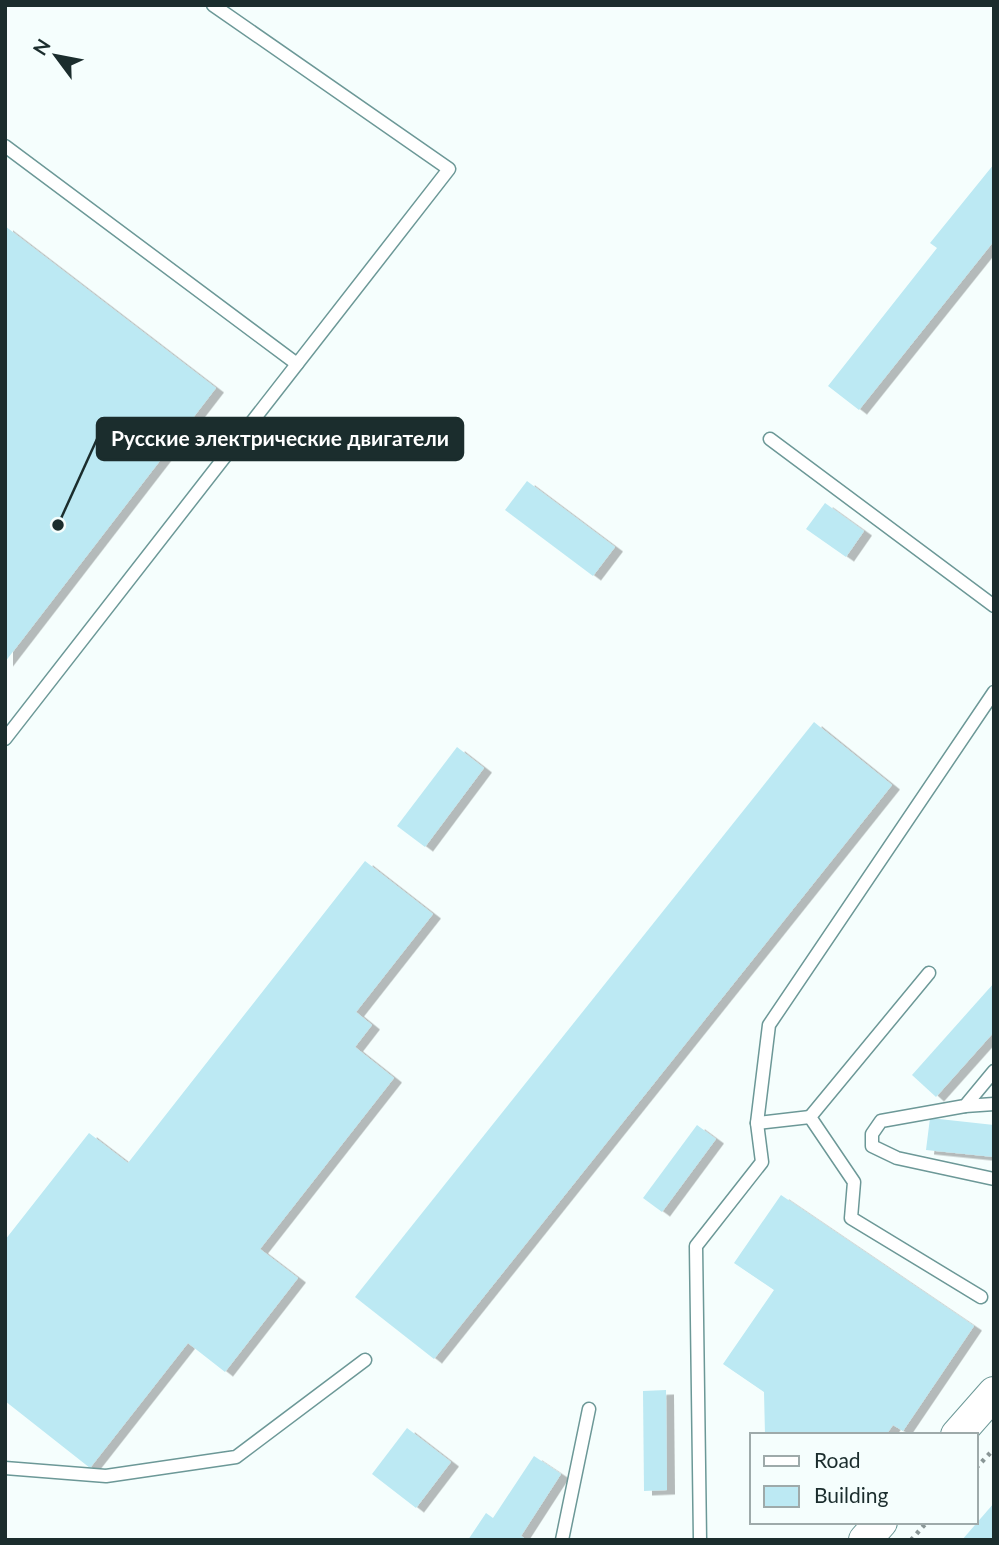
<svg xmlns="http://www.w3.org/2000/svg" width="999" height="1545" viewBox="0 0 999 1545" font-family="Lato,sans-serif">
	<defs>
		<filter id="shadow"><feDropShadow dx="8" dy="4.5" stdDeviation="0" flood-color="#0004"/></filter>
	</defs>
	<rect width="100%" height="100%" fill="#f5fefd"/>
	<g fill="#bce9f3" filter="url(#shadow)">
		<path d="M994 164V241L859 410 828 386 937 248 930 243Z"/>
		<path d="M5 226 216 388 5 662Z"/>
		<path d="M527 481 615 547 593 576 505 510Z"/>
		<path d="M825 503 864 531 846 557 806 529Z"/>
		<path d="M814 722 892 785 434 1359 355 1297Z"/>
		<path d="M457 747 484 768 425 847 397 826Z"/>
		<path d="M365 861 433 914 356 1012 372 1025 355 1047 394 1078 260 1249 298 1278 225 1372 188 1343 90 1468 5 1401V1240L89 1133 128 1163Z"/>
		<path d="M994 983V1032L936 1097 912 1075Z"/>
		<path d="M930 1118 994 1125V1157L926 1150Z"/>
		<path d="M697 1125 716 1139 662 1212 643 1198Z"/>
		<path d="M781 1195 974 1326 903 1431 893 1425 886 1435H765L764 1392 723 1364 774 1290 734 1263Z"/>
		<path d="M666 1390 667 1490 644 1491 643 1391Z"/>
		<path d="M407 1428 451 1462 416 1508 372 1474Z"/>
		<path d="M534 1456 561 1474 521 1536 527 1540H468L486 1513 493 1518Z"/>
		<path d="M994 1503V1540H962Z"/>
	</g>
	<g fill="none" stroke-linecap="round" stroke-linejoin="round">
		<g stroke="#6c9897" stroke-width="15">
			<g id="service">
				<path d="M5 146 297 364"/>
				<path d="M770 439 994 606"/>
				<path d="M5 739 449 169 213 5"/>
				<path d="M929 973 810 1117 854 1182 851 1218 981 1297"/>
				<path d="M994 1071 965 1106 881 1121 872 1134V1146L897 1158 994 1179"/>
				<path d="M965 1106 994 1104"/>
				<path d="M757 1123 810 1117"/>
				<path d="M5 1468 106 1476 236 1457 365 1360"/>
				<path d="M562 1540 589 1409"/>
				<path d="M700 1540 696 1246 762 1162 757 1123 769 1025 994 692"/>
			</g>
		</g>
		<g stroke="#6c9897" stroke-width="34">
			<g id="tertiary">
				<path d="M957 1435 994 1393"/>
				<path d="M865 1540 881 1522"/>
			</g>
		</g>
		<g stroke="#899696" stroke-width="4.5" stroke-dasharray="3.5 5" stroke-linecap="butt">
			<path d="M976 1468 994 1449"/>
			<path d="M911 1540 927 1522"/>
		</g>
		<use href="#service" stroke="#fff" stroke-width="12"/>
		<use href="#tertiary" stroke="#fff" stroke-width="32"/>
	</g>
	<path fill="none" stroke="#1b2d2d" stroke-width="2.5" d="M58 525L97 439"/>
	<circle fill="#1b2d2d" stroke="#f5fefd" stroke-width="2.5" cx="58" cy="525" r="7"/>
	<rect fill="#1b2d2d" stroke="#1b2d2d" stroke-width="2.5" x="97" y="418" width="366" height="42" rx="7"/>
	<g font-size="21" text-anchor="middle" font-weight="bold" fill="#fff">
		<text x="280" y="446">Русские электрические двигатели</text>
	</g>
	<rect width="999" height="1545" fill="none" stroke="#1b2d2d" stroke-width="14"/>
	<rect x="750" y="1433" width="228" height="91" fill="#f5fefd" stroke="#9eaaaa" stroke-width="2"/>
	<rect x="764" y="1456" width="35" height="10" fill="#ffffff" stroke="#9eaaaa" stroke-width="2"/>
	<text x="814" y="1468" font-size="21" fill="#1b2d2d">Road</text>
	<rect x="764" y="1486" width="35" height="21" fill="#bce9f3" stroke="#9eaaaa" stroke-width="2"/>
	<text x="814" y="1503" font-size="21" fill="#1b2d2d">Building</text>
	<g transform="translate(56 56) rotate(302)" stroke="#f5fefd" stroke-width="5" paint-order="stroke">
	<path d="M0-5L12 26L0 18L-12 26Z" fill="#1b2d2d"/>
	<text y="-10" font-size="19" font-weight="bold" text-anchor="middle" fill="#1b2d2d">N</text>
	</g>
</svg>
